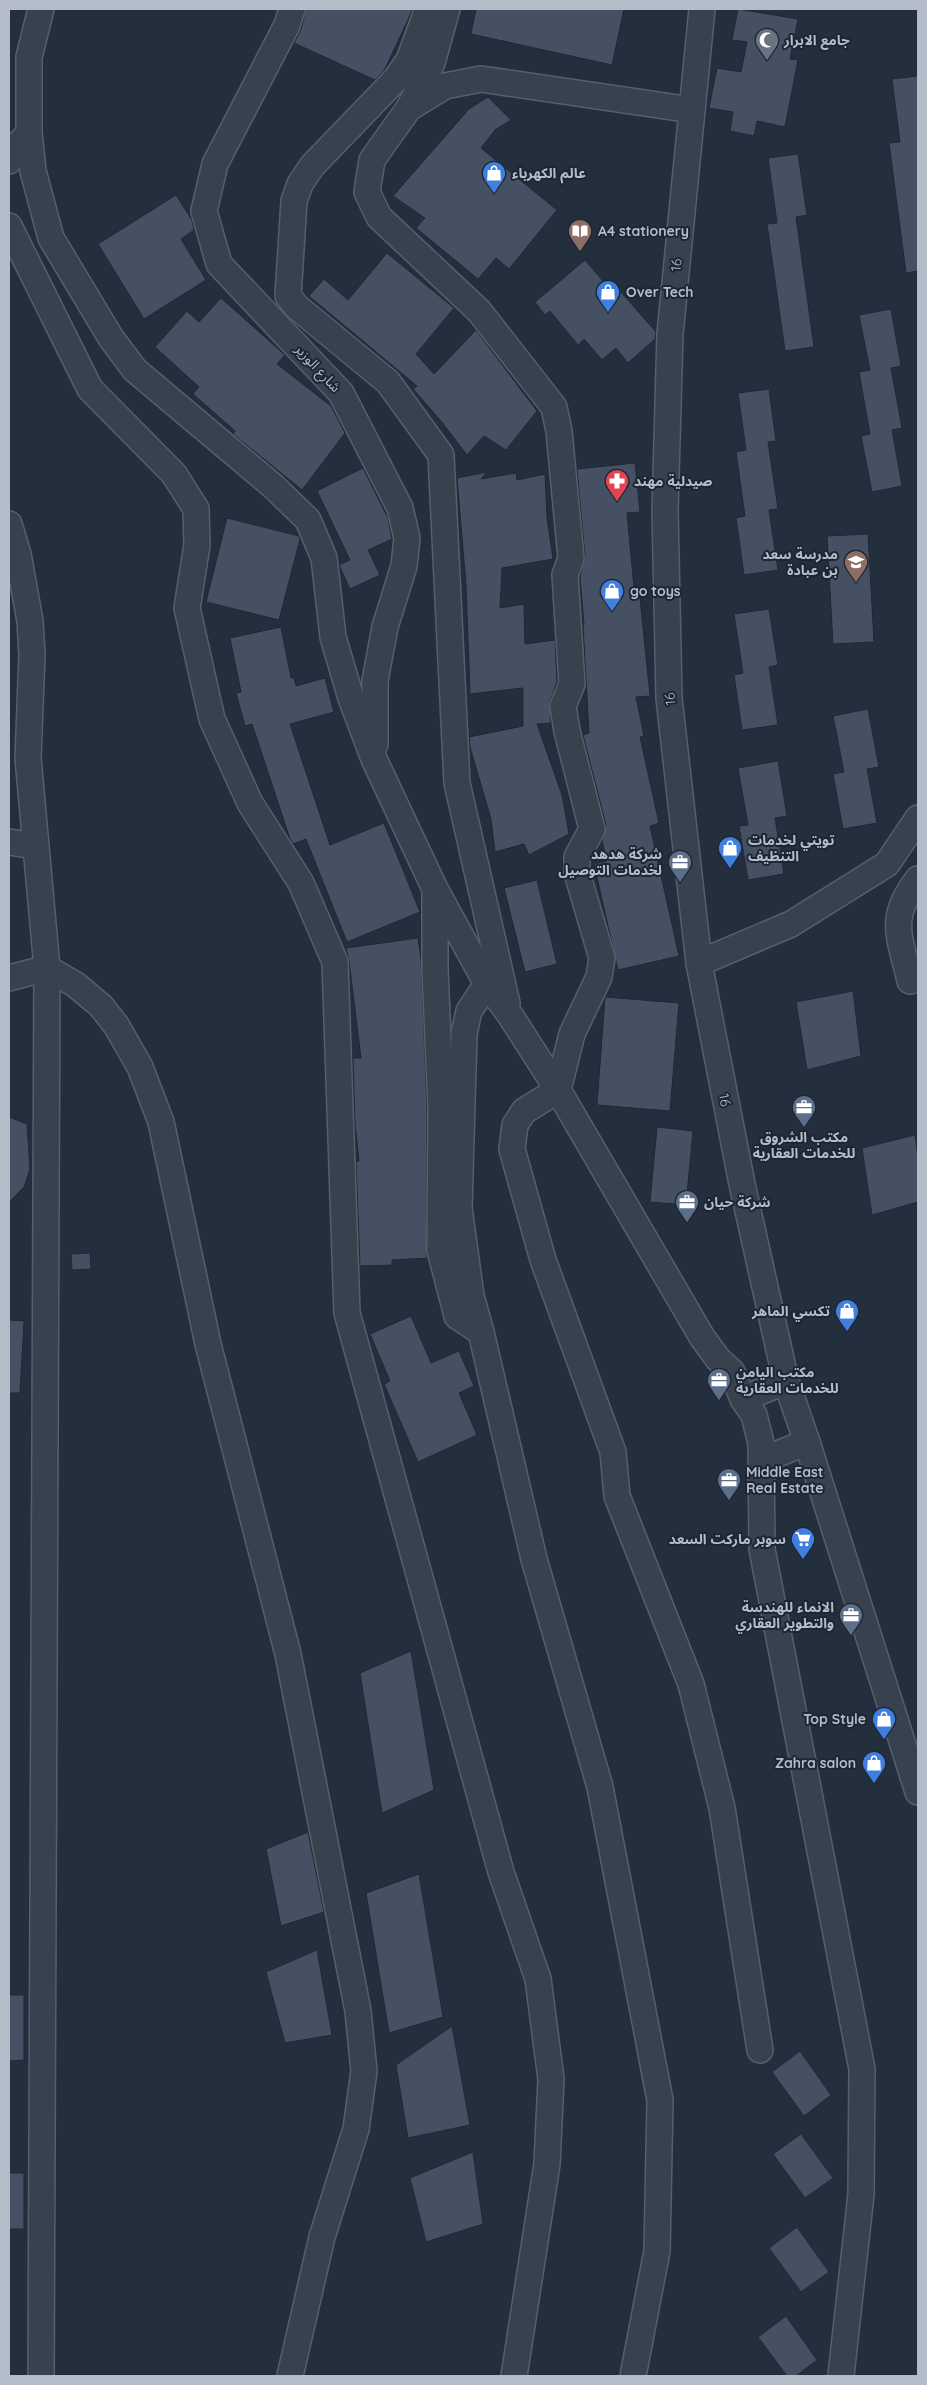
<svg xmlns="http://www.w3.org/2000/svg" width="927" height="2385" viewBox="0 0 927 2385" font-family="Quicksand,'Noto Sans Arabic',sans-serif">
	<rect width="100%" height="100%" fill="#242f3e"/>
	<g fill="#455162" stroke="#1f2835">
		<path d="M306 9H413L384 71 375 80 294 43 301 29Z"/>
		<path d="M476 9H624L612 65 471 34Z"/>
		<path d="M738 9 798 19 790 59 798 60 785 127 757 121 754 136 730 131 733 112 709 108 717 68 741 72 747 42 732 40Z"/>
		<path d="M918 76V271L906 273 889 143 900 142 892 79Z"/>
		<path d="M488 97 511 120 495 130 481 148 557 210 509 269 496 258 478 279 416 228 425 218 393 196 469 109Z"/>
		<path d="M798 154 807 215 796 217 814 347 785 351 767 224 777 223 768 158Z"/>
		<path d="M176 195 192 220 194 230 181 239 206 280 144 319 98 244Z"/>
		<path d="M387 253 454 308 416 354 434 374 476 330 537 411 506 450 484 436 467 455 441 421 413 389 417 386 309 296 324 279 348 300Z"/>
		<path d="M585 260 615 295 620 291 656 332 655 339 628 363 616 348 602 360 584 339 578 345 550 311 545 315 535 302Z"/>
		<path d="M221 298 285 355 277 364 331 406 345 433 302 490 233 434 235 431 193 394 199 387 155 347 187 311 199 322Z"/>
		<path d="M891 309 901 366 891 368 902 428 892 430 902 486 872 492 861 436 870 434 859 372 870 370 859 315Z"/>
		<path d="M769 389 776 441 768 442 778 509 769 510 778 570 744 575 736 518 745 516 736 452 746 450 738 393Z"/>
		<path d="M635 463 640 512 627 513 634 588H639L650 696 636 697 644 736 640 737 659 823 650 826 679 956 618 970 594 864 607 861 602 841 606 825 583 735 589 733 583 625H584L580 576 585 557 577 469Z"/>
		<path d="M363 468 388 518 392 539 368 550 380 575 350 589 339 565 350 560 317 491Z"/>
		<path d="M487 472 481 479 516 473 517 480 545 474 547 518 553 559 502 568 500 608 524 604 525 644 555 640 557 682 550 701 551 723 537 724 562 795 569 834 529 855 524 844 495 852 491 819 470 747 469 737 523 726V688L470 694 466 585 457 478Z"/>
		<path d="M227 518 299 536 300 539 279 620 206 602Z"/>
		<path d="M868 534 874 642 833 644 827 536Z"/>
		<path d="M769 609 778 665 769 667 778 725 742 730 734 675 743 673 734 614Z"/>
		<path d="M281 627 291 678H294L296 686 325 678 334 712 290 724 330 845 384 823 420 912 347 942 306 839 293 844 290 839 252 724 245 726 236 693 241 692 230 638Z"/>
		<path d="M868 709 879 767 867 769 877 823 843 829 833 774 844 772 833 716Z"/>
		<path d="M778 761 787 816 775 818 784 874 748 880 739 826 748 825 738 768Z"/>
		<path d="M537 880 557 964 525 972 504 888Z"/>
		<path d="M418 938 421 959 427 1109V1258L392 1260V1265L360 1266 356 1162 359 1161 355 1124 353 1058H361L349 961 346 948Z"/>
		<path d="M853 991 861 1056 807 1070 796 1002Z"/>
		<path d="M605 997 679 1003 670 1111 597 1105Z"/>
		<path d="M9 1117 27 1124 30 1169 24 1187 9 1202Z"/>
		<path d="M657 1127 693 1131 686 1205 650 1202Z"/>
		<path d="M915 1135 918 1156V1202L872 1215 862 1148Z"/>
		<path d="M90 1253 91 1269 72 1270 71 1254Z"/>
		<path d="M411 1316 431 1363 459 1351 474 1386 459 1393 477 1435 418 1462 384 1384 390 1381 370 1334Z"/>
		<path d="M9 1320 24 1321 20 1393H9Z"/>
		<path d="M411 1651 434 1790 382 1813 360 1673Z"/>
		<path d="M308 1832 324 1912 281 1926 266 1849Z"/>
		<path d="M419 1874 443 2017 389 2033 366 1893Z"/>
		<path d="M317 1950 332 2035 285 2043 266 1972Z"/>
		<path d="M9 1995H24V2060L9 2061Z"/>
		<path d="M452 2026 470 2125 408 2138 396 2065Z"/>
		<path d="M800 2051 831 2095 804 2116 772 2072Z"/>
		<path d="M801 2134 833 2178 805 2198 773 2154Z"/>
		<path d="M473 2152 483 2224 426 2242 410 2178Z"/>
		<rect x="9" y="2173" width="15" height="56"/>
		<path d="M797 2227 829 2272 801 2292 769 2248Z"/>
		<path d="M786 2316 817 2360 796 2376H787L758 2337Z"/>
	</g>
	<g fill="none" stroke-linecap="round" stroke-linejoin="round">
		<g stroke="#565f6c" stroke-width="28">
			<g id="minor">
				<path d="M292 9 287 25 215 164 204 211 219 264 341 393 400 508 407 538 404 566 385 627 375 681V744"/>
				<path d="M428 9 409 60 396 79 312 166 300 184 294 201 288 296 297 307 388 382 441 455 457 783 507 1003"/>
				<path d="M702 9 670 334 665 510 669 698 699 963 742 1184 786 1381 807 1442 918 1792"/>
				<path d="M409 108 432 63 447 9"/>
				<path d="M692 110 481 79 445 86 409 108 372 160 367 192 379 217 479 311 554 407 559 431 571 558 565 575 572 684 563 706 567 731 592 829 577 857V873L602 958 599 977 572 1034 558 1090 524 1111 515 1125 512 1149 543 1260 613 1452 617 1496 691 1684 722 1808 760 2050"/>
				<path d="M29 133V57L41 9"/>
				<path d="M9 161 16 147 29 133 33 171 51 238 111 338 135 370 273 486 308 520 324 558 333 637 351 698 374 759 435 889 487 984 510 1015 558 1090 702 1337 718 1359 732 1372 743 1399 754 1415 761 1443 762 1549 862 2069 861 2194 841 2376"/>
				<path d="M9 226 90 389 174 474 196 509 197 545 187 608 212 719 250 803 301 883 335 962 347 1313 501 1872 538 1979 551 2079 547 2164 514 2376"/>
				<path d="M9 524 18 554 30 621 32 655 28 758 47 968 41 2376"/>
				<path d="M9 842 35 846"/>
				<path d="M435 891V969L441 1109 440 1250 457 1316 481 1332"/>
				<path d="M699 963 791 924 887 864 918 818"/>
				<path d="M9 978 47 968 76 985 101 1006 116 1025 140 1067 161 1122 208 1344 288 1654 358 2011 364 2071 356 2129 322 2237 290 2376"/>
				<path d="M910 981C900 936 887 919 918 879"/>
				<path d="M487 984 469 1011 464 1034 459 1208 471 1296 481 1332 534 1559 600 1787 660 2100 657 2251 633 2376"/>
				<path d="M743 1399 786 1381"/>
				<path d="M763 1460 807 1442"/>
			</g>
		</g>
		<use href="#minor" stroke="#38414e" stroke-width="25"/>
	</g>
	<defs>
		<g id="mosque-pin" transform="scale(1.25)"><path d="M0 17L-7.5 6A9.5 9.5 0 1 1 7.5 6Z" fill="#6b7280" stroke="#1d2633"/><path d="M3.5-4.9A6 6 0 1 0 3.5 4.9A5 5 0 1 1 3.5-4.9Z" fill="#fff"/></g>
		<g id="shop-pin" transform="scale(1.25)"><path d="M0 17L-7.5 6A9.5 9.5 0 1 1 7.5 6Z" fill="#3f7fe0" stroke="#1d2633"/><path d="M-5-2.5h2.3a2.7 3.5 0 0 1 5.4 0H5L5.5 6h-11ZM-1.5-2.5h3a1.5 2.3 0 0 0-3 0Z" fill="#fff"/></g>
		<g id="library-pin" transform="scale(1.25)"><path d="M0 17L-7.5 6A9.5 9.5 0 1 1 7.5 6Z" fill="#8d6e63" stroke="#1d2633"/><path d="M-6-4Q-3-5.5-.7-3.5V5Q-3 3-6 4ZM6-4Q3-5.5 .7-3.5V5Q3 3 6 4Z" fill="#fff"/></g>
		<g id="pharmacy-pin" transform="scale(1.25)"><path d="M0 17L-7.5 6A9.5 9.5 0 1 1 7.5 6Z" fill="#e0444e" stroke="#1d2633"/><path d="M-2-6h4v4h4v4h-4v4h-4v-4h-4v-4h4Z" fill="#fff"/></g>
		<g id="school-pin" transform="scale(1.25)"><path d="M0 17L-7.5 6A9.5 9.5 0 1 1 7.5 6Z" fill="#8d6e63" stroke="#1d2633"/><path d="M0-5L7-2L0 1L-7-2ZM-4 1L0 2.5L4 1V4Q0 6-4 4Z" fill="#fff"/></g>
		<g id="office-pin" transform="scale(1.25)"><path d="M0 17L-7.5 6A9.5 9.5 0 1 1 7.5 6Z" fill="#5c6f8a" stroke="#1d2633"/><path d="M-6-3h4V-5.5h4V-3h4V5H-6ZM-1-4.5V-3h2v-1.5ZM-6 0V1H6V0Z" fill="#fff"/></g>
		<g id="supermarket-pin" transform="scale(1.25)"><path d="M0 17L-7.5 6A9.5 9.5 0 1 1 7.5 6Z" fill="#3f7fe0" stroke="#1d2633"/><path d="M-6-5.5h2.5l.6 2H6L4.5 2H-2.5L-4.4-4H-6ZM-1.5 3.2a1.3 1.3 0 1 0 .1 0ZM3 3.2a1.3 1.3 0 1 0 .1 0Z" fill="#fff"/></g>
	</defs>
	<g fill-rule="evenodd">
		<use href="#mosque-pin" x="767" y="40"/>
		<use href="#shop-pin" x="494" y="173"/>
		<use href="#library-pin" x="580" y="231"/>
		<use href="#shop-pin" x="608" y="292"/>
		<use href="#pharmacy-pin" x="617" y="481"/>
		<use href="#school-pin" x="856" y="562"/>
		<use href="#shop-pin" x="612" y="591"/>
		<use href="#shop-pin" x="730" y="848"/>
		<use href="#office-pin" x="680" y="862"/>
		<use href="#office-pin" x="804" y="1107"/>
		<use href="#office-pin" x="687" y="1202"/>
		<use href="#shop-pin" x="847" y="1311"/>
		<use href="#office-pin" x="719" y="1380"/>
		<use href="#office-pin" x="729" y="1480"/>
		<use href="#supermarket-pin" x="803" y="1539"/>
		<use href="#office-pin" x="851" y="1615"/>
		<use href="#shop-pin" x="884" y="1719"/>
		<use href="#shop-pin" x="874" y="1763"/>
	</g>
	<g text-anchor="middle" stroke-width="4" stroke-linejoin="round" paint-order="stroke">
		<g font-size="14" font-weight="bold" fill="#b4bcc9" stroke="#1d2633" text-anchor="start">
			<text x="784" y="45">جامع الابرار</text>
			<text x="512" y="178">عالم الكهرباء</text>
			<text x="598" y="236">A4 stationery</text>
			<text x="626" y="297">Over Tech</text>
			<text x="634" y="486">صيدلية مهند</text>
			<text x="838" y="559" text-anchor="end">مدرسة سعد<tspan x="838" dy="16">بن عبادة</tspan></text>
			<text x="630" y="596">go toys</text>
			<text x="748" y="845">تويتي لخدمات<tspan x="748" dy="16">التنظيف</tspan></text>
			<text x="662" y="859" text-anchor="end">شركة هدهد<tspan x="662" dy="16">لخدمات التوصيل</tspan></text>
			<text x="804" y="1142" text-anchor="middle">مكتب الشروق<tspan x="804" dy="16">للخدمات العقارية</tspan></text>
			<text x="704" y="1207">شركة حيان</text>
			<text x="830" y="1316" text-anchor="end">تكسي الماهر</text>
			<text x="736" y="1377">مكتب اليامن<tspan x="736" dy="16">للخدمات العقارية</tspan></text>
			<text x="746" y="1477">Middle East<tspan x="746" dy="16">Real Estate</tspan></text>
			<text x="786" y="1544" text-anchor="end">سوبر ماركت السعد</text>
			<text x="834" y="1612" text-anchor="end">الانماء للهندسة<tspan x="834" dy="16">والتطوير العقاري</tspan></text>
			<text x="866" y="1724" text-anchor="end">Top Style</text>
			<text x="856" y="1768" text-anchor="end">Zahra salon</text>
		</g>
		<g font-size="14" fill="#b4bcc9" stroke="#1d2633">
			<text transform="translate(676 265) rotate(-85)" y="5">16</text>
			<text transform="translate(318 368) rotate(47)" y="5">شارع الوزير</text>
			<text transform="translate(670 699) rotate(-94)" y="5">16</text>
			<text transform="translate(725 1100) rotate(78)" y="5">16</text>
		</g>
	</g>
	<rect width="927" height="2385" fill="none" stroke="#b4bcc9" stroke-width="20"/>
</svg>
